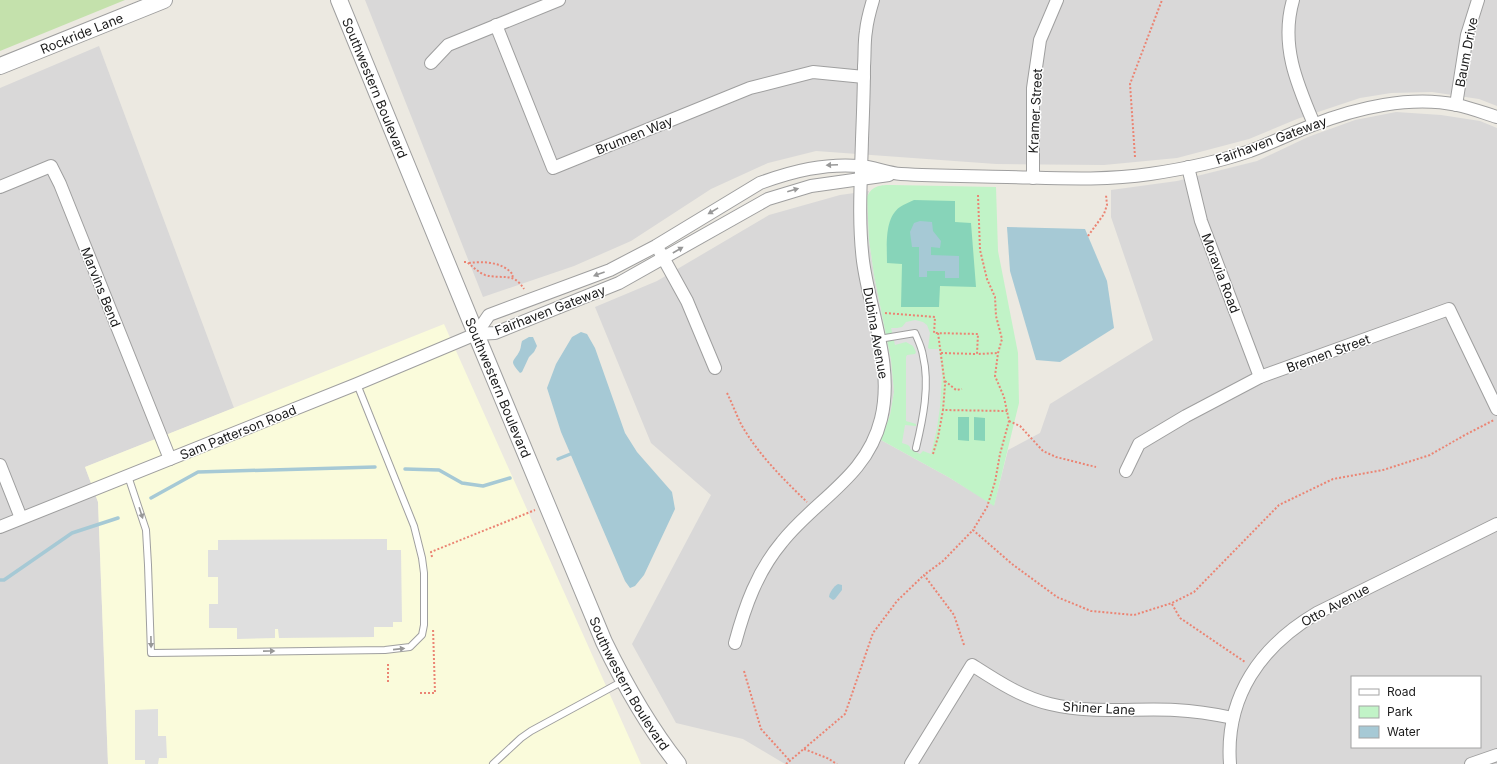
<svg xmlns="http://www.w3.org/2000/svg" width="1497" height="764" viewBox="0 0 1497 764" font-family="Inter,sans-serif">
	<rect width="100%" height="100%" fill="#ece9e1"/>
	<g fill="#d9d8d8" fill-rule="evenodd">
		<path d="M365 0H1497V106L1479 99 1432 92 1391 93 1360 98 1297 119 1249 139 1177 158 1104 165 996 164 816 151 768 163 711 189 631 241 574 266 483 297Z"/>
		<path d="M99 46 234 408 85 467 98 502 108 764H0V88Z"/>
		<path d="M1396 112 1441 115 1480 121 1497 128V764H785L743 739 676 723 632 644 711 495 651 443 595 307 657 281 769 215 840 195 869 191 867 197 869 240 874 275 891 360 894 392 890 415 881 440 950 478 994 505 1008 450 1040 433 1050 404 1153 340 1111 217V190L1177 181 1257 161 1308 137 1355 120ZM1352 677H1480V747H1352Z"/>
	</g>
	<path fill="#fafbdb" d="M444 324 641 764H108L98 502 85 467Z"/>
	<path fill="#c4e1ac" d="M0 0H125L0 51Z"/>
	<path fill="#c1f3c7" d="M892 185 996 187 998 251 1018 353 1019 403 994 506 950 478 881 440 890 415 894 392 891 360 874 275 869 240 867 197C872 185 881 185 892 185Z"/>
	<g fill="#87d4b9">
		<path d="M914 200 955 201V222L971 223 976 287 940 286 939 307H901L902 264 887 263C887 246 884 218 900 207 904 204 910 202 914 200Z"/>
		<path d="M958 417H969V441L958 440Z"/>
		<path d="M974 417 985 418V441L974 440Z"/>
	</g>
	<g fill="#dfdfdf">
		<path d="M915 320 923 322 927 325 930 333 928 348 930 349H939L942 375 940 407 937 428 931 454 923 451 920 454 910 449V447L908 445 902 443 905 425 916 426V424L906 421V357L907 355 915 354 916 352 913 346 906 342 895 345 891 328H897L902 327 906 322Z"/>
		<path d="M387 539V550H401L402 622H393V627H374V637L279 638 278 629H275V638L237 639V628H209V604H218V577H208V550H218V540Z"/>
		<path d="M158 709V736H166L167 758H159L158 764H145V760H135V710Z"/>
	</g>
	<g fill="#a6c9d5">
		<path d="M920 221 932 222 933 231 941 241 940 248 931 247V255L959 256V278H945V271H927V277H919V247H912L910 232 914 223Z"/>
		<path d="M1007 227 1085 229 1107 281 1114 328 1060 362 1036 360 1010 271Z"/>
		<path d="M581 332 587 334 595 348 625 433 637 452 672 492 675 509 644 575 635 586 630 588 625 581 561 432 547 388 556 364 572 337Z"/>
		<path d="M529 337H533L537 346 534 352 529 357 522 372 520 373C508 359 514 363 520 350 521 347 521 344 522 341Z"/>
		<path d="M838 584 842 585V590L835 599 833 600 829 597C829 593 834 586 838 584Z"/>
	</g>
	<g fill="none" stroke-linecap="round" stroke-linejoin="round">
		<g stroke="#a6c9d5" stroke-width="3.5">
			<path d="M558 459 573 453"/>
			<path d="M405 469 439 470 462 483 483 486 510 478"/>
			<path d="M151 498 198 472 375 467"/>
			<path d="M0 580H4L72 533 118 518"/>
		</g>
		<g stroke="#9f9f9f" stroke-width="8">
			<g id="service">
				<path d="M879 339 915 333C918 340 922 348 923 356 930 385 923 419 916 448"/>
				<path d="M128 476 146 530 148 565 151 653 385 650 410 647 422 635 424 625V573L422 558 414 526 357 384"/>
				<path d="M493 764 521 738 531 731 623 681"/>
			</g>
		</g>
		<g stroke="#9f9f9f" stroke-width="14">
			<g id="minor">
				<path d="M1293 0C1280 45 1297 84 1314 124"/>
				<path d="M496 25 553 168 750 88 813 72 864 77"/>
				<path d="M431 63 448 45 559 0"/>
				<path d="M1456 105 1467 35 1478 0"/>
				<path d="M1188 167 1201 221 1260 377"/>
				<path d="M1033 178V88L1040 40 1057 0"/>
				<path d="M0 187 51 166 60 184 170 459"/>
				<path d="M660 252 687 301 715 368"/>
				<path d="M476 334 489 315 610 270 656 246 760 183C793 171 825 163 860 166 874 167 887 173 901 174 936 176 971 176 1007 177 1055 178 1103 181 1150 174 1184 169 1218 162 1250 151 1271 143 1292 133 1313 125 1356 108 1411 95 1457 105 1471 108 1484 113 1497 117"/>
				<path d="M0 465 21 518"/>
				<path d="M1126 471 1139 444 1186 416 1260 377 1449 309 1497 409"/>
				<path d="M0 527 357 384 476 334 495 333 619 283 768 199 811 186 889 175"/>
				<path d="M735 643C745 606 757 572 782 542 816 499 867 477 881 419 894 366 870 313 863 261 858 221 861 179 862 139 863 114 864 90 864 66 865 54 864 42 866 31 867 20 870 10 873 0"/>
				<path d="M911 764 972 665C997 681 1021 697 1050 704 1091 714 1134 708 1175 710 1195 711 1214 714 1233 718"/>
				<path d="M1230 764C1225 696 1261 646 1317 613L1497 524"/>
				<path d="M1471 764 1497 755"/>
			</g>
		</g>
		<g stroke="#9f9f9f" stroke-width="18">
			<g id="tertiary">
				<path id="s1" d="M339 0 476 334 604 642C625 685 648 726 678 764"/>
				<path id="s2" d="M0 66 164 0"/>
			</g>
		</g>
		<g stroke="#eb8473" stroke-width="2" stroke-dasharray="2 2" stroke-linecap="butt">
			<path d="M1135 157 1130 84 1162 0"/>
			<path d="M978 195 980 250 987 279 995 297 996 316 1002 339 998 353 995 376 1004 397 1009 421 1000 454 995 482 987 507 973 530 1012 564 1057 597 1091 611 1134 615 1172 603 1194 592 1279 505 1333 479 1383 470 1430 455 1463 436 1494 420"/>
			<path d="M1088 236 1104 214 1107 205 1106 195"/>
			<path d="M464 262H467C473 267 478 272 485 275 502 280 513 271 524 289"/>
			<path d="M469 263C483 261 504 262 513 275L512 278"/>
			<path d="M885 313 935 317 934 333 978 334 977 354 998 353"/>
			<path d="M938 333 945 385 943 410 1007 411"/>
			<path d="M941 353 977 354"/>
			<path d="M945 381 956 390 962 389"/>
			<path d="M727 393C732 403 736 414 741 424 757 453 783 479 807 502"/>
			<path d="M1009 421 1020 426 1043 451 1056 457 1096 467"/>
			<path d="M933 454 938 437 943 410"/>
			<path d="M432 557 431 552 535 510"/>
			<path d="M1172 604 1180 618 1245 662"/>
			<path d="M964 645 954 615 924 575 943 561 973 530"/>
			<path d="M388 664V683"/>
			<path d="M744 671 761 729 790 761"/>
			<path d="M420 693H435L433 628"/>
			<path d="M804 749 827 758 837 764"/>
			<path d="M786 764 845 714 873 633 897 601 924 575"/>
		</g>
		<use href="#service" stroke="#fff" stroke-width="6"/>
		<use href="#minor" stroke="#fff" stroke-width="12"/>
		<use href="#tertiary" stroke="#fff" stroke-width="16"/>
	</g>
	<defs><path id="oneway-solid" d="M-6-.8H1V-3.2L6.5 0L1 3.2V.8H-6Z"/></defs>
	<g fill="#989898">
		<use href="#oneway-solid" transform="translate(832 165) rotate(177)"/>
		<use href="#oneway-solid" transform="translate(793 190) rotate(-16)"/>
		<use href="#oneway-solid" transform="translate(713 211) rotate(149)"/>
		<use href="#oneway-solid" transform="translate(678 250) rotate(-30)"/>
		<use href="#oneway-solid" transform="translate(599 274) rotate(160)"/>
		<use href="#oneway-solid" transform="translate(141 513) rotate(72)"/>
		<use href="#oneway-solid" transform="translate(151 642) rotate(89)"/>
		<use href="#oneway-solid" transform="translate(399 649) rotate(-6)"/>
		<use href="#oneway-solid" transform="translate(269 651) rotate(-1)"/>
	</g>
	<g text-anchor="middle" stroke-width="3" stroke-linejoin="round" paint-order="stroke">
		<g font-size="13" fill="#1b1b1b" stroke="#fff">
			<text dy="5" stroke="none"><textPath href="#s2" startOffset="88">Rockride Lane</textPath></text>
			<text transform="translate(1466 52) rotate(-79)" y="5">Baum Drive</text>
			<text dy="5" stroke="none"><textPath href="#s1" startOffset="95">Southwestern Boulevard</textPath></text>
			<text transform="translate(1035 111) rotate(-87)" y="5">Kramer Street</text>
			<text transform="translate(634 135) rotate(-22)" y="5">Brunnen Way</text>
			<text transform="translate(1271 140) rotate(-20)" y="5">Fairhaven Gateway</text>
			<text transform="translate(1221 273) rotate(69)" y="5">Moravia Road</text>
			<text transform="translate(101 287) rotate(68)" y="5">Marvins Bend</text>
			<text transform="translate(550 310) rotate(-21)" y="5">Fairhaven Gateway</text>
			<text transform="translate(876 333) rotate(80)" y="5">Dubina Avenue</text>
			<text transform="translate(1328 353) rotate(-20)" y="5">Bremen Street</text>
			<text dy="5" stroke="none"><textPath href="#s1" startOffset="419">Southwestern Boulevard</textPath></text>
			<text transform="translate(238 432) rotate(-22)" y="5">Sam Patterson Road</text>
			<text transform="translate(1335 605) rotate(-28)" y="5">Otto Avenue</text>
			<text dy="5" stroke="none"><textPath href="#s1" startOffset="743">Southwestern Boulevard</textPath></text>
			<text transform="translate(1099 708) rotate(3)" y="5">Shiner Lane</text>
		</g>
	</g>
	<rect x="1351" y="676" width="130" height="72" fill="#ffffff" stroke="#a4a4a4"/>
	<rect x="1359" y="689" width="20" height="6" fill="#ffffff" stroke="#a4a4a4"/>
	<text x="1387" y="696" font-size="12" fill="#1b1b1b">Road</text>
	<rect x="1359" y="706" width="20" height="12" fill="#c1f3c7" stroke="#a4a4a4"/>
	<text x="1387" y="716" font-size="12" fill="#1b1b1b">Park</text>
	<rect x="1359" y="726" width="20" height="12" fill="#a6c9d5" stroke="#a4a4a4"/>
	<text x="1387" y="736" font-size="12" fill="#1b1b1b">Water</text>
</svg>
